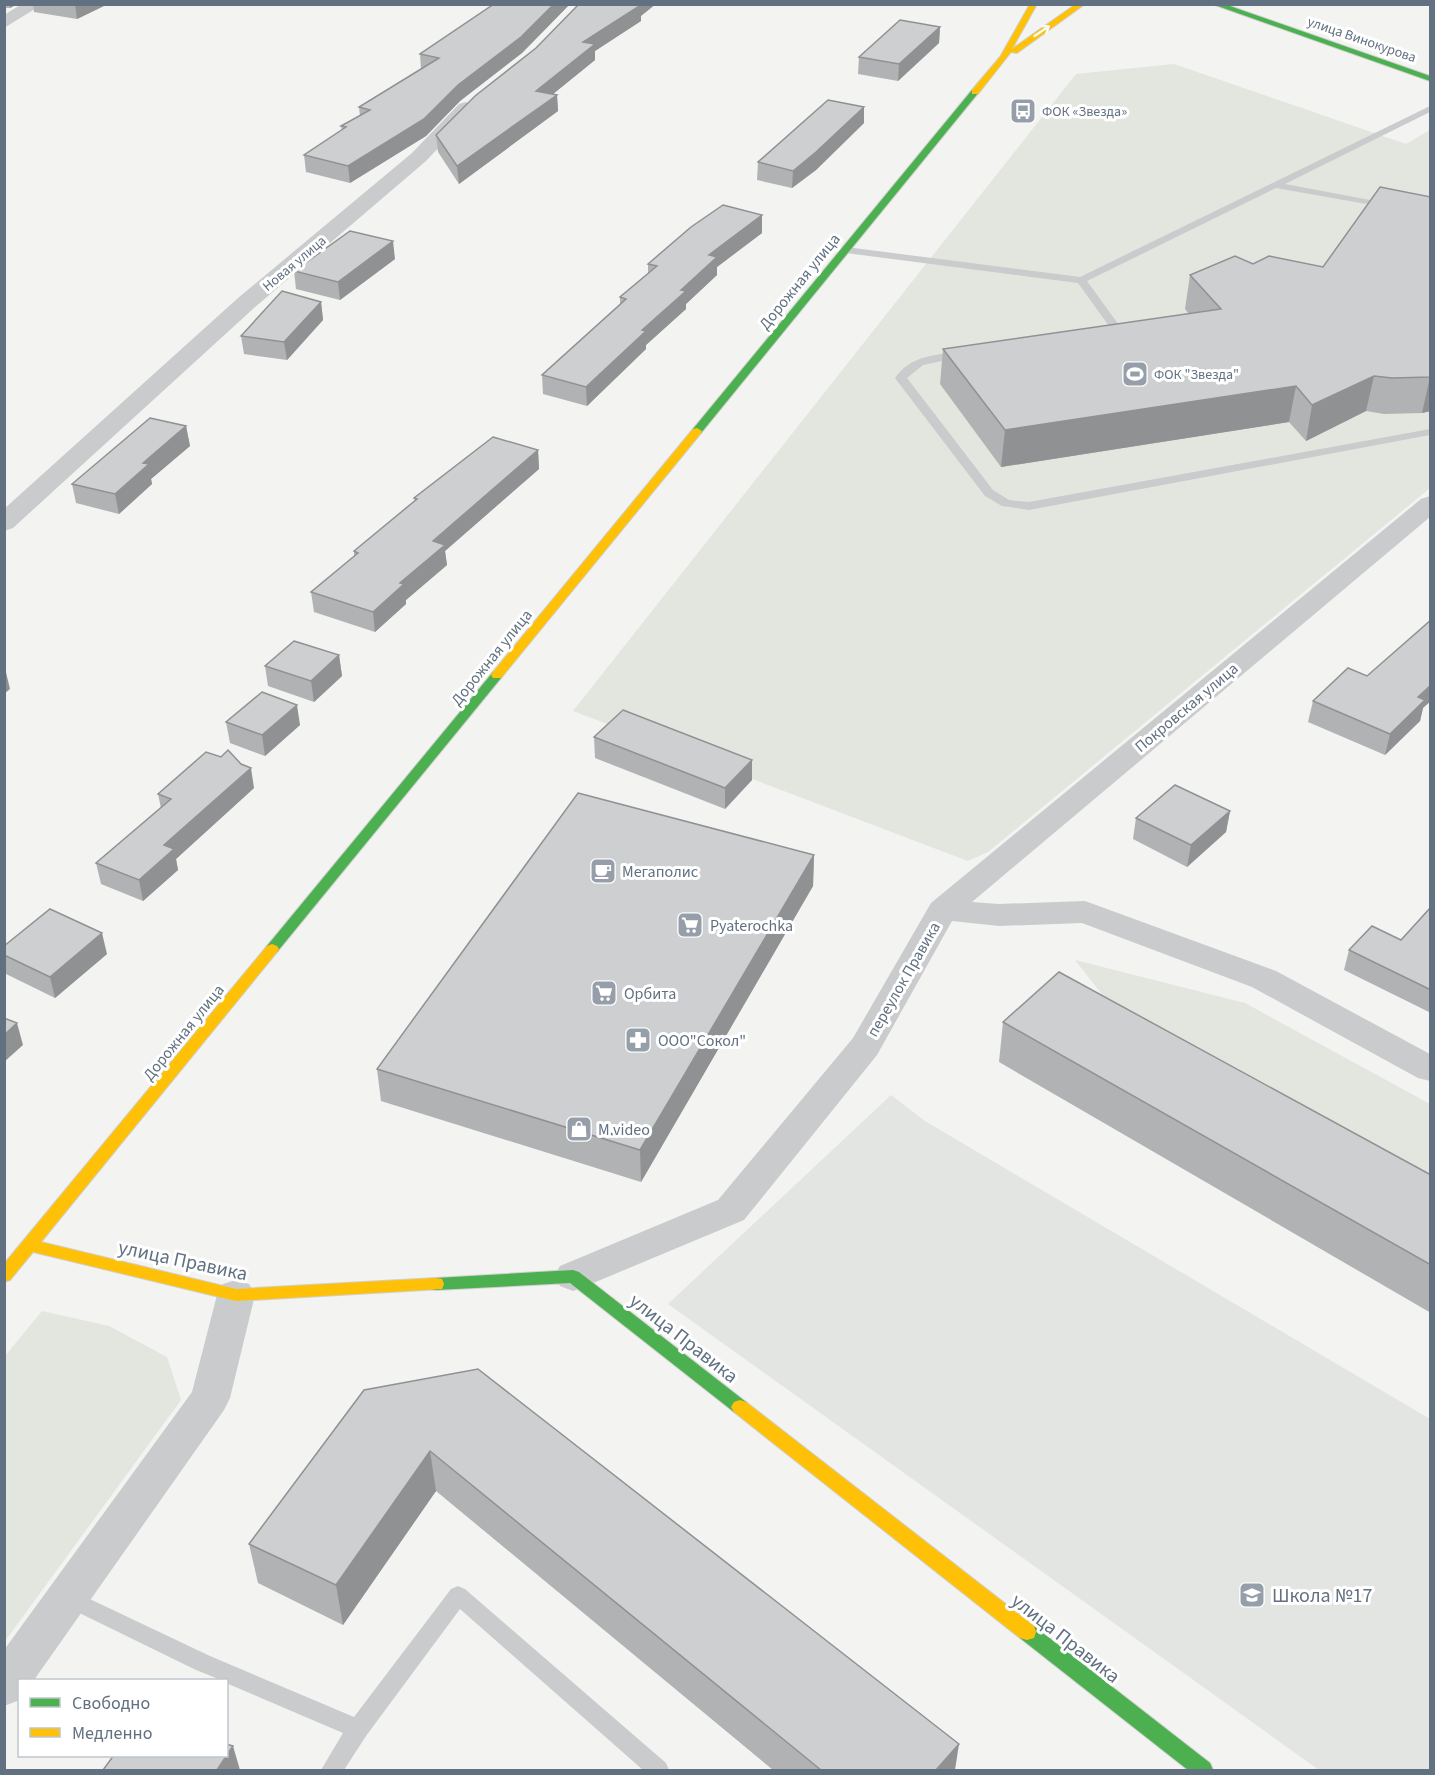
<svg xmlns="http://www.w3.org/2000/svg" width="1435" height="1775" viewBox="0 0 1435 1775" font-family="'Source Sans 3',sans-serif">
	<rect width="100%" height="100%" fill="#f3f3f1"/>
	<path fill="#e3e5e3" d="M891 1095 925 1121 1430 1419V1770H1319L668 1304Z"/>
	<g fill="#e2e6df">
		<path d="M1174 64 1406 144 1430 130V488L988 852 968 861 573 711 1076 74Z"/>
		<path d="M1075 960 1245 1003 1430 1104V1200L1134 1035Z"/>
		<path d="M42 1311 109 1326 167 1357 181 1400 5 1641V1356Z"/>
	</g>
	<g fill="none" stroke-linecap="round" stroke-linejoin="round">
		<g stroke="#cfd1d1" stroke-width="2">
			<g id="fast">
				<path d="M1212 4H1224L1430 76V81Z"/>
				<path d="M972 90 979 92 701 433H693V429Z"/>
				<path d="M497 671 503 675 501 678 277 952H267L265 949 267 946 493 672Z"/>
				<path d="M573 1270 579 1272 746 1402 749 1407 746 1412 740 1414 734 1412 570 1283 436 1290 430 1289 428 1284 430 1279 436 1278Z"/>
				<path d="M1027 1624 1034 1626 1210 1763 1213 1770H1188L1020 1638 1018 1632 1020 1626Z"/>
			</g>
		</g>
		<g stroke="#cfd1d1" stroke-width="2">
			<g id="slow">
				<path d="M1030 4H1037L1012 49 1076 4H1085L1017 53 1011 52 978 94H972V90L1000 57Z"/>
				<path d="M697 428 702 431 701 433 501 678H493L491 675 493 672 693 429Z"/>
				<path d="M272 944 277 946 279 949 277 952 41 1242 236 1289 436 1278 442 1279 444 1284 442 1289 236 1301 33 1252 10 1280 4 1282V1264L267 946Z"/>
				<path d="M740 1400 746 1402 1034 1626 1036 1632 1034 1638 1027 1640 1020 1638 734 1412 731 1407 734 1402Z"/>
			</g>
		</g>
		<g fill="#cacbcc" fill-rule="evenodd">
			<path d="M1430 106V112L1285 184 1386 203 1389 204V208L1276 188 1087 281 1121 328 1116 331 1097 332V328L1109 326 1078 283 846 253 841 250 846 247 1080 277Z"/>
			<path d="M962 351 967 354 966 356 923 365 907 378 993 490 1009 500 1029 502 1430 429V435L1029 510 1002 506 985 496 895 378C911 355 936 355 962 351Z"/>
			<path d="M458 1586 465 1589 666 1763 669 1770H643L460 1609 366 1736 344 1770H321L343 1733 226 1683V1680H221L196 1670 61 1604 58 1598 61 1592 68 1589 75 1592 210 1656 354 1717 451 1589Z"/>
		</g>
		<g fill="#cacbcc" fill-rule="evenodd">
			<path d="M22 4H43L4 28V15Z"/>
			<path d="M466 102 476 108 426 161 254 308 13 528 4 531V509L238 298 412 153 459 104Z"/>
			<path d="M1430 496V517L972 902 999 904 1085 901 1096 905 1276 971 1430 1054V1081L1418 1078 1252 987 1082 923 999 926 952 921 877 1055 744 1220 586 1286 573 1291 560 1286 554 1276 560 1266 718 1200 853 1038 931 903 1421 499Z"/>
			<path d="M236 1280 249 1284 255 1295 230 1398 224 1410 34 1680H20V1700L4 1706V1650L192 1392 217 1295 223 1284Z"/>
		</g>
		<use href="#fast" fill="#4caf50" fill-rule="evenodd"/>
		<use href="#slow" fill="#ffc107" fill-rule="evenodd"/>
	</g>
	<g fill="#b1b2b3">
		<path d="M4 4H17L10 8H4Z"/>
		<path d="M33 4H108L77 19 34 12Z"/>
		<path d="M494 4H570L522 53 460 101 426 136 350 183 306 172 304 155 342 130 341 126 360 116 359 107 421 69 420 54Z"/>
		<path d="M641 16V21L595 51V60L553 94 557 95 558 111 459 184 438 152 436 135 536 48Z"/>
		<path d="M940 27 939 43 898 81 858 74 859 57Z"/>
		<path d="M864 123 816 170 792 188 757 180 758 162Z"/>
		<path d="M1431 197V411L1422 413 1384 414 1366 411 1306 441 1289 422 1001 467 940 384 943 349 1189 314 1185 309 1190 275 1253 264 1323 267Z"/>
		<path d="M762 215V233L717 267V275L686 304V309L646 345V349L587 406 543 394 542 375 620 304V297L648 273V264Z"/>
		<path d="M395 259 340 300 296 289 294 271Z"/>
		<path d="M321 302 323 320 287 360 244 354 241 336Z"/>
		<path d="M186 426 190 446 151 479 152 484 119 514 76 503 72 484Z"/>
		<path d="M538 450 539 469 445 551 447 565 406 600V604L375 632 314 612 311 592 354 556V551L415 501 414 498Z"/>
		<path d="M339 655 342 676 314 702 268 686 265 666Z"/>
		<path d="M1313 701 1423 708 1420 721 1385 755 1308 722Z"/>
		<path d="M226 722 300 725 265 756 230 743Z"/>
		<path d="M594 737 752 780 725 809 595 758Z"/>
		<path d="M254 788 176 859 178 870 143 901 101 884 96 863 161 808 158 794Z"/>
		<path d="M1230 811 1226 832 1187 867 1133 839 1136 818Z"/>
		<path d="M814 855 813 886 641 1182 381 1101 377 1069Z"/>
		<path d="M1431 907V1013L1344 970 1349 950 1401 940Z"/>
		<path d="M4 946 107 954 55 998 4 973Z"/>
		<path d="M1003 1022 1431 1175V1313L999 1062Z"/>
		<path d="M364 1390 955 1770H773L436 1491 343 1625 258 1583 249 1544Z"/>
	</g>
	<g fill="#909192">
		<path d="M10 4H17L10 8Z"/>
		<path d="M75 4H108L77 19Z"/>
		<path d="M554 4H570L522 53 460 101 426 136 350 183 348 166 458 85Z"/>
		<path d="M636 4H656L641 16V21L595 51V60L537 107 536 91 583 42Z"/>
		<path d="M940 27 939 43 898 81 899 64Z"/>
		<path d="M557 95 558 111 459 184 457 166Z"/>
		<path d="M864 107V123L816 170 792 188 793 171Z"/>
		<path d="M762 215V233L717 267V275L686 304V309L646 345V349L587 406 586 387 681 290 709 255Z"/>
		<path d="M393 241 395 259 340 300 338 282Z"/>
		<path d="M321 302 323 320 287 360 284 342Z"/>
		<path d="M1374 376 1366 411 1306 441 1312 405Z"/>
		<path d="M1430 377H1431V411L1422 413Z"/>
		<path d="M1296 386 1289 422 1001 467 1005 430Z"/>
		<path d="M186 426 190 446 151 479 152 484 119 514 115 494 143 463Z"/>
		<path d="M538 450 539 469 445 551 447 565 406 600V604L375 632 373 612 400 583 433 541Z"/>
		<path d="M339 655 342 676 314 702 311 681Z"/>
		<path d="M5 668 10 689 4 694V669Z"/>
		<path d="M1431 685V701L1423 708 1420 721 1385 755 1390 734 1418 697Z"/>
		<path d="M297 705 300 725 265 756 262 735Z"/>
		<path d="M752 760V780L725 809V788Z"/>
		<path d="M251 768 254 788 176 859 178 870 143 901 139 880 164 845Z"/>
		<path d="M1230 811 1226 832 1187 867 1191 845Z"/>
		<path d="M814 855 813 886 641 1182 640 1150Z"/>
		<path d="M102 933 107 954 55 998 50 977Z"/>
		<path d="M17 1023 23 1045 4 1062V1035Z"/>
		<path d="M430 1451 436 1491 343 1625 336 1585Z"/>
		<path d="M959 1744 955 1770H936Z"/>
		<path d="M233 1746 240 1770H217Z"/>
	</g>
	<g fill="#cecfd0" stroke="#909192" stroke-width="1.5">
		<path d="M494 4H554L521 37 458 85 424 119 348 166 304 155 346 127 341 126 370 110 359 107 439 58 420 54Z"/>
		<path d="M579 4 641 5 583 42 595 44 536 91 557 95 457 166 436 135 475 96 536 48Z"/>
		<path d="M900 20 940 27 899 64 859 57Z"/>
		<path d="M828 100 864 107 816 152 793 171 758 162Z"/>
		<path d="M1380 187 1431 197V377L1392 378 1374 376 1312 405 1296 386 1005 430 943 349 1221 309 1190 275 1235 256 1253 264 1269 256 1323 267Z"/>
		<path d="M723 205 762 215 709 255 717 257 681 290 686 291 642 330 646 331 586 387 542 375 626 299 620 297 657 266 648 264 691 227Z"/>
		<path d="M350 231 393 241 338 282 294 271Z"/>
		<path d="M282 291 321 302 284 342 241 336Z"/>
		<path d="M150 418 186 426 143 463 149 464 115 494 72 484Z"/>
		<path d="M493 437 538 450 433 541 445 545 400 583 404 584 373 612 311 592 358 553 354 551 417 499 414 498Z"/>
		<path d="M1431 620V685L1418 697 1425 700 1390 734 1313 701 1348 668 1367 676Z"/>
		<path d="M294 641 339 655 311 681 265 666Z"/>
		<path d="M262 692 297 705 262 735 226 722Z"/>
		<path d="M623 710 752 760 725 788 594 737Z"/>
		<path d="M228 750 241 764 251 768 164 845 174 849 139 880 96 863 171 799 158 794 206 752 221 757Z"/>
		<path d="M1175 785 1230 811 1191 845 1136 818Z"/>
		<path d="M578 793 814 855 640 1150 377 1069Z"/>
		<path d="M1431 907V990L1349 950 1372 926 1401 940Z"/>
		<path d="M50 909 102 933 50 977 4 955V946Z"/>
		<path d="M1059 972 1431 1175V1265L1003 1022Z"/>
		<path d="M4 1018 17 1023 4 1035Z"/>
		<path d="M478 1369 959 1744 936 1770H821L430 1451 336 1585 249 1544 364 1390Z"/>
		<path d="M226 1744 233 1746 217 1770H103L114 1755H226Z"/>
	</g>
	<defs><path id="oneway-shaft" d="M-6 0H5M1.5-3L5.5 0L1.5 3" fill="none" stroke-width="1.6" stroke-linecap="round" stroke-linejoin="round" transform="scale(1.5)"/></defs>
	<use stroke="#f6fbf6" href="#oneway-shaft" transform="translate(1042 31) rotate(-34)"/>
	<defs>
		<g id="bus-square" transform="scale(1.35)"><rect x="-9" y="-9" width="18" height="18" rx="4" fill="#959ea9" stroke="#fff"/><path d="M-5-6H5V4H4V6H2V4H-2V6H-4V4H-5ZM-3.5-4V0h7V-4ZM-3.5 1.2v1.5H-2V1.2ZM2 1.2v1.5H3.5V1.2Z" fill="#fff"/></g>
		<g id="stadium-square" transform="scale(1.35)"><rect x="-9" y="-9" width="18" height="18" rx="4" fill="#959ea9" stroke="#fff"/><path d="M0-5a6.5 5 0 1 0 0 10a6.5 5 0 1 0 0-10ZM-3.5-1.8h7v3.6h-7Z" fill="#fff"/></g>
		<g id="cafe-square" transform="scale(1.35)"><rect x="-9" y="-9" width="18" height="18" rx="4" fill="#959ea9" stroke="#fff"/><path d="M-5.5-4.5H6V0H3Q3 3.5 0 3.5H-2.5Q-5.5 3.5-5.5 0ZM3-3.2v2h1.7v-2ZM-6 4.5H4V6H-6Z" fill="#fff"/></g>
		<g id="supermarket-square" transform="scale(1.35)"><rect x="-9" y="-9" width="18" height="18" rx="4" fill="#959ea9" stroke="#fff"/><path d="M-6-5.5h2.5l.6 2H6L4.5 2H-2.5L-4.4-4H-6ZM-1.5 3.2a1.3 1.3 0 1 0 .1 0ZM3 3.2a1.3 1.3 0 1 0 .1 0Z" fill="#fff"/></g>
		<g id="pharmacy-square" transform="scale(1.35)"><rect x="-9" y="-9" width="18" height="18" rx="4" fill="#959ea9" stroke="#fff"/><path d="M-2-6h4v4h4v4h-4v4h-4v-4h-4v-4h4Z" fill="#fff"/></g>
		<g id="shop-square" transform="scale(1.35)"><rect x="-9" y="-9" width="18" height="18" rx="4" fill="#959ea9" stroke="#fff"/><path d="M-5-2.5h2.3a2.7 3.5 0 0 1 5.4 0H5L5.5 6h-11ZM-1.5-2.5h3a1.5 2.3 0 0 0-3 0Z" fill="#fff"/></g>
		<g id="school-square" transform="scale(1.35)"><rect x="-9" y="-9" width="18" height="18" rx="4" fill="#959ea9" stroke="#fff"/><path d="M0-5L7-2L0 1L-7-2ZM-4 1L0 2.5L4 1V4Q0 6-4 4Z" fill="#fff"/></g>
	</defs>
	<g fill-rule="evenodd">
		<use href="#bus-square" x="1023" y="111"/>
		<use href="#stadium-square" x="1135" y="374"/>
		<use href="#cafe-square" x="603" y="871"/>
		<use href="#supermarket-square" x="690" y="925"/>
		<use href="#supermarket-square" x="604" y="993"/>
		<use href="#pharmacy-square" x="638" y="1040"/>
		<use href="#shop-square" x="579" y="1129"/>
		<use href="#school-square" x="1252" y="1595"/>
	</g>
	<g text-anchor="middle" stroke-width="6" stroke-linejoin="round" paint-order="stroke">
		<g font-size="14" fill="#627182" stroke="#fff">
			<text transform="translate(1362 39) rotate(19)" y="5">улица Винокурова</text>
			<text transform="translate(294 263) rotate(-40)" y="5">Новая улица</text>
		</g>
		<g font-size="14" fill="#627182" stroke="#fff" text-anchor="start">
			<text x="1042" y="116">ФОК «Звезда»</text>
			<text x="1154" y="379">ФОК "Звезда"</text>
		</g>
		<g font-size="16" fill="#627182" stroke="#fff">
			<text transform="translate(799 281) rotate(-51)" y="6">Дорожная улица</text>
			<text transform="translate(491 657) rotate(-51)" y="6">Дорожная улица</text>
			<text transform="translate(1186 707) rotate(-40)" y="6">Покровская улица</text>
			<text transform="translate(903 979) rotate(-60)" y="6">переулок Правика</text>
			<text transform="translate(183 1032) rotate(-51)" y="6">Дорожная улица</text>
		</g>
		<g font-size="16" fill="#627182" stroke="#fff" text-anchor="start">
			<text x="622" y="877">Мегаполис</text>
			<text x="710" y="931">Pyaterochka</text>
			<text x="624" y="999">Орбита</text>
			<text x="658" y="1046">ООО"Сокол"</text>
			<text x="598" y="1135">M.video</text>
		</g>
		<g font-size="20" fill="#627182" stroke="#fff">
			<text transform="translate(183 1260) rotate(12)" y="7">улица Правика</text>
			<text transform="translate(684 1338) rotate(38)" y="7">улица Правика</text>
			<text transform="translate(1066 1638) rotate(38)" y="7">улица Правика</text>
		</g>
		<g font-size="20" fill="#627182" stroke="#fff" text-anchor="start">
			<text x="1272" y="1602">Школа №17</text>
		</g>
	</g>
	<rect width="1435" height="1775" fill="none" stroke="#627182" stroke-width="12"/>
	<rect x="18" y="1679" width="210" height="78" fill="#ffffff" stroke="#c0c6cd" stroke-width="1.5"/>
	<rect x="30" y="1698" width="30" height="9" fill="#4caf50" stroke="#c0c6cd" stroke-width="1.5"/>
	<text x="72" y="1709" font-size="18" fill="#627182">Свободно</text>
	<rect x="30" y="1728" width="30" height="9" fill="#ffc107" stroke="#c0c6cd" stroke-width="1.5"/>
	<text x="72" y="1739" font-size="18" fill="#627182">Медленно</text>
</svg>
